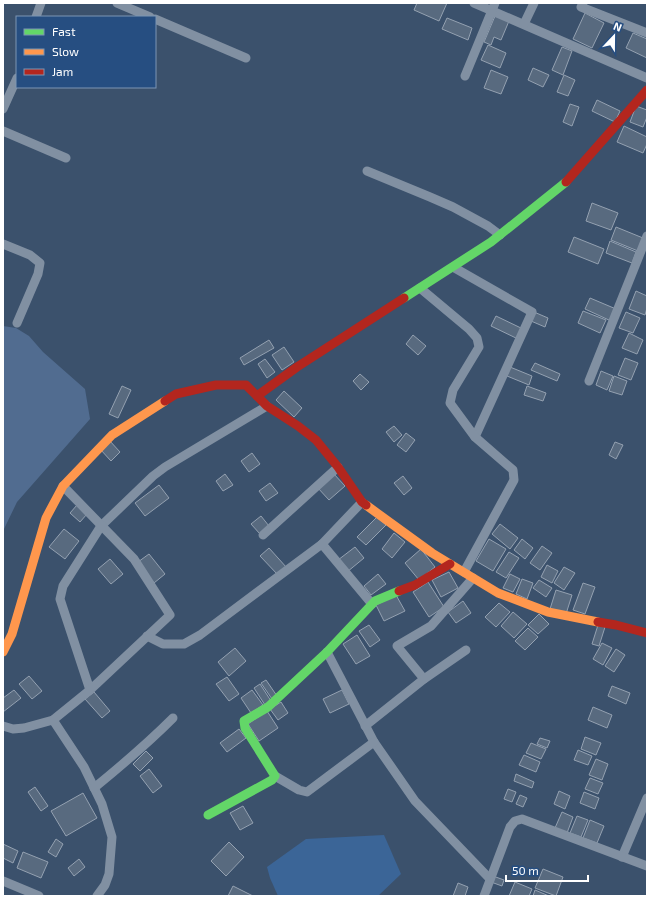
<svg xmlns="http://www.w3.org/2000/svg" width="650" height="899" viewBox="0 0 650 899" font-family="'Exo 2',sans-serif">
	<rect width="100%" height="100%" fill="#3b516c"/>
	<path fill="#3b6597" d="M384 835 401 874 378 896H278L270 878 267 867 306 839Z"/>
	<path fill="#516c90" d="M3 326 16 328 29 336 43 352 85 389 90 419 17 502 4 529H3Z"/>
	<g fill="#586a7f" stroke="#94a1b1">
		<path d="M417 3H447L439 21 414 10Z"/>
		<path d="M585 13 604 23 592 48 573 39Z"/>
		<path d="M495 16 509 21 501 40 494 37 491 45 484 42Z"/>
		<path d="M447 18 472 28 468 40 442 29Z"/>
		<path d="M633 33 647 39V58L626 48Z"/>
		<path d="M488 45 506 53 500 68 481 60Z"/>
		<path d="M562 47 572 51 563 75 552 70Z"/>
		<path d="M533 68 549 75 543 87 528 80Z"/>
		<path d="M491 70 508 77 501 94 484 88Z"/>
		<path d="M564 75 575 80 568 96 557 92Z"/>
		<path d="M597 100 620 111 615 122 592 111Z"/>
		<path d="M570 104 579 107 572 126 563 122Z"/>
		<path d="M636 106 647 110V117L643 127 630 122Z"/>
		<path d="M624 126 647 137V144L643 153 617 142Z"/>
		<path d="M592 203 618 213 611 230 586 221Z"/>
		<path d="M616 227 643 238 638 251 611 240Z"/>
		<path d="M574 237 604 249 598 264 568 252Z"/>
		<path d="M610 241 636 252 632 263 606 253Z"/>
		<path d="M636 291 647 296V308L645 315 629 309Z"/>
		<path d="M590 298 616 309 611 321 585 309Z"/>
		<path d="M583 311 606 320 600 333 578 323Z"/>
		<path d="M534 312 548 318 545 327 531 321Z"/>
		<path d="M626 312 640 318 633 333 619 328Z"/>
		<path d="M496 316 523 329 518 339 491 326Z"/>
		<path d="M629 333 643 340 637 354 622 348Z"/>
		<path d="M413 335 426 346 418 355 406 344Z"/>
		<path d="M269 340 274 348 244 365 240 358Z"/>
		<path d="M284 347 294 362 282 370 272 355Z"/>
		<path d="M625 358 638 363 631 380 618 375Z"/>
		<path d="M265 359 275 372 267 378 258 364Z"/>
		<path d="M535 363 560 374 557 381 531 370Z"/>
		<path d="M510 367 532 376 529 385 507 376Z"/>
		<path d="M601 371 613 376 607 390 596 385Z"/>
		<path d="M360 374 369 382 361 390 353 381Z"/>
		<path d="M614 376 627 381 622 395 609 391Z"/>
		<path d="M122 386 131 390 118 418 109 414Z"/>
		<path d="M527 386 546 393 543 401 524 395Z"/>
		<path d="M284 391 302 408 294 417 276 400Z"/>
		<path d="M394 426 402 435 394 442 386 432Z"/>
		<path d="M406 433 415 440 406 452 397 445Z"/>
		<path d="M109 440 120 452 111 461 100 449Z"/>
		<path d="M615 442 623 445 616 459 609 455Z"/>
		<path d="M252 453 260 464 249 472 241 461Z"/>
		<path d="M333 473 345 486 329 500 317 487Z"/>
		<path d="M225 474 233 485 223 491 216 481Z"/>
		<path d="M403 476 412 488 404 495 394 483Z"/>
		<path d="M270 483 278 493 266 501 259 491Z"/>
		<path d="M159 485 169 498 145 516 135 503Z"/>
		<path d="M77 505 87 514 80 522 70 513Z"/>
		<path d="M261 516 269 526 260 534 251 524Z"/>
		<path d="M377 517 386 525 366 545 357 537Z"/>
		<path d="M500 524 518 538 510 549 492 534Z"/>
		<path d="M64 529 79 541 65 559 49 547Z"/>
		<path d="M394 533 405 542 392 558 382 549Z"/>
		<path d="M489 539 506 549 493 571 476 561Z"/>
		<path d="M522 539 533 548 525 559 514 550Z"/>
		<path d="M542 546 552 553 540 570 530 563Z"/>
		<path d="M355 547 364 558 347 572 338 560Z"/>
		<path d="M269 548 287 568 278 575 260 556Z"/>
		<path d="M421 549 435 567 419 580 405 563Z"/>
		<path d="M509 552 519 558 506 578 496 572Z"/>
		<path d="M149 554 165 574 154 583 138 562Z"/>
		<path d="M110 559 123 574 111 584 98 569Z"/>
		<path d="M547 565 558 571 552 583 541 577Z"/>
		<path d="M564 567 575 573 564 590 554 583Z"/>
		<path d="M449 572 458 588 441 597 432 580Z"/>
		<path d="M378 574 386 584 371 595 364 586Z"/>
		<path d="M510 574 520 579 513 592 503 588Z"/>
		<path d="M522 579 533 583 527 599 516 594Z"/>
		<path d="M539 580 552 588 546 597 533 588Z"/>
		<path d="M428 582 444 607 429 617 413 592Z"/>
		<path d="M583 583 595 587 585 614 573 610Z"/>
		<path d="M556 590 572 595 566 614 550 609Z"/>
		<path d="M396 595 405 611 384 621 376 605Z"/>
		<path d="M463 601 471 613 456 623 448 612Z"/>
		<path d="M499 603 510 612 496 627 485 617Z"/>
		<path d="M513 612 527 624 514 638 501 626Z"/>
		<path d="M539 614 549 624 538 634 528 625Z"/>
		<path d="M369 625 380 640 370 647 359 631Z"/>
		<path d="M598 625 605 627 599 646 592 644Z"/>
		<path d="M528 628 538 637 525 650 515 641Z"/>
		<path d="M357 635 370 656 356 664 343 644Z"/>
		<path d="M602 643 612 648 603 665 593 659Z"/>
		<path d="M235 648 246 661 229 676 218 662Z"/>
		<path d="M616 649 625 655 614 672 605 666Z"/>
		<path d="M29 676 42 691 32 699 19 684Z"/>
		<path d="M227 677 239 694 229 701 216 684Z"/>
		<path d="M266 680 277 696 272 699 261 683Z"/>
		<path d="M260 684 271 701 265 705 254 688Z"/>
		<path d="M612 686 630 693 626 704 608 696Z"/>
		<path d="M14 690 21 698 3 712V698Z"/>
		<path d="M252 690 263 705 251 713 241 698Z"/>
		<path d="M342 690 349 704 330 713 323 699Z"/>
		<path d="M94 692 110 711 102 718 85 699Z"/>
		<path d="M281 702 288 713 278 720 270 709Z"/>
		<path d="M593 707 612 715 607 728 588 720Z"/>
		<path d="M267 711 278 728 259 741 248 724Z"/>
		<path d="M239 729 246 738 227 752 220 743Z"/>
		<path d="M585 737 601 743 596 755 581 749Z"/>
		<path d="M540 738 550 741 547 748 537 744Z"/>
		<path d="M531 743 546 749 541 759 526 753Z"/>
		<path d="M578 750 592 756 588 765 574 760Z"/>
		<path d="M146 751 153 758 140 771 133 764Z"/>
		<path d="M524 755 540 762 536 772 519 765Z"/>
		<path d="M596 759 608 764 602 780 589 775Z"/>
		<path d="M149 769 162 786 153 793 140 776Z"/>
		<path d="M516 774 534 782 532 788 514 781Z"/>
		<path d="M590 778 603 783 598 794 585 789Z"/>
		<path d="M35 787 48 806 41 811 28 792Z"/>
		<path d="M508 789 516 792 512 802 504 799Z"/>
		<path d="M559 791 570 796 565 809 554 804Z"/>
		<path d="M584 792 599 798 595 809 580 803Z"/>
		<path d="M83 793 97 818 66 836 51 811Z"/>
		<path d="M520 795 527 798 523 807 516 804Z"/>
		<path d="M243 806 253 823 240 830 230 813Z"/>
		<path d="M562 812 573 817 567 833 555 828Z"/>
		<path d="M577 816 588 820 581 837 570 833Z"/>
		<path d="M590 820 604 826 597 843 583 838Z"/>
		<path d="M56 839 63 844 56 857 48 852Z"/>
		<path d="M229 842 244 857 226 876 211 861Z"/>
		<path d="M3 844 18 851 13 863 3 858Z"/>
		<path d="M23 852 48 862 41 878 17 868Z"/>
		<path d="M79 859 85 867 74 876 68 868Z"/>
		<path d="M543 869 563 877 556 896 535 888Z"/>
		<path d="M493 876 504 880 502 886 491 882Z"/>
		<path d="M515 882 532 889 529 896H509Z"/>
		<path d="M458 883 468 887 465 896H453Z"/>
		<path d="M233 886 253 896H228Z"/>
		<path d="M535 890 549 896H533Z"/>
	</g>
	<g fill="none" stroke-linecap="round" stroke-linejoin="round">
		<g stroke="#8190a2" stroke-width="9">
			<path d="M117 3 150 17"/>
			<path d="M474 3 647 78"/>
			<path d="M583 3 581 7 647 33"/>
			<path d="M36 17 41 3"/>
			<path d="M155 19 246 58"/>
			<path d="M524 24 534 3"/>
			<path d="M465 76 495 3"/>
			<path d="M3 109 17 78"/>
			<path d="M3 131 66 158"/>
			<path d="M367 171 430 197 453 207 488 226 500 235"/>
			<path d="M3 244 30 255 40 263 38 274 17 323"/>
			<path d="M453 267 532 312 475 437"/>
			<path d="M420 288 469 329 477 338 479 347 453 390 450 403 475 437 513 470 514 480 464 572"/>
			<path d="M589 381 647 236"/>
			<path d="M263 535 338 467"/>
			<path d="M322 544 372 604"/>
			<path d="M147 636 163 644H184L200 635 322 544 362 502"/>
			<path d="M327 652 374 742 415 801 490 879"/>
			<path d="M424 679 397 646 431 626 473 578"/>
			<path d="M90 690 60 599 63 586 101 526 153 476 165 467 267 406"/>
			<path d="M53 720 84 767 102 804 112 837 109 874 105 885 97 896"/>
			<path d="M3 726 13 729 24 728 53 720 90 690 170 615 134 559 63 486"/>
			<path d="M365 726 424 679 466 650"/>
			<path d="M275 776 299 790 307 792 374 742"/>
			<path d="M94 788C121 766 148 743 173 718"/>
			<path d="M622 857 647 798"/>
			<path d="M3 881 39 896"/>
			<path d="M484 896 510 827 515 821 522 819 647 866"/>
		</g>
		<g stroke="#63d668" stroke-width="9">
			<path d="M404 298 491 242 566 182"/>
			<path d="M208 815 272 780 275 776 245 728 244 721 268 707 327 652 375 601 399 591"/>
		</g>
		<g stroke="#ff974d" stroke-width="9">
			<path d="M366 505 432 553 498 593 548 612 598 622"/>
			<path d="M3 652 12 634 46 518 63 486 112 435 165 401"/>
		</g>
		<g stroke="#b3261e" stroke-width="9">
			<path d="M566 182 647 90"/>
			<path d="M257 396 297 367 404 298"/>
			<path d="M165 401 176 394 216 385H246L267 406 298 426 316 440 338 467 362 502 366 505"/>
			<path d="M399 591 415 585 450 564"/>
			<path d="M598 622 616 625 647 633"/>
		</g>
	</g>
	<rect width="650" height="899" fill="none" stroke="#ffffff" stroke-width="8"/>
	<rect x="16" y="16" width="140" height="72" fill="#264e81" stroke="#7d95b3"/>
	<rect x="24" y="29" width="20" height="6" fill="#63d668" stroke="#7d95b3"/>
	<text x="52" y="36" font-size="12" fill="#ffffff">Fast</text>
	<rect x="24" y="49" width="20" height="6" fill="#ff974d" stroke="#7d95b3"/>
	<text x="52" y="56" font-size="12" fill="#ffffff">Slow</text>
	<rect x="24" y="69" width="20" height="6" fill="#b3261e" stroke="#7d95b3"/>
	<text x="52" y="76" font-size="12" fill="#ffffff">Jam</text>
	<g transform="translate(614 36) rotate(22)" stroke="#264e81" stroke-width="3" paint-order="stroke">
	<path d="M0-3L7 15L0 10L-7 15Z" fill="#ffffff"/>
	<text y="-6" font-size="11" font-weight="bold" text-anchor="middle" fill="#ffffff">N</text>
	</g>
	<path d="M506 875v6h82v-6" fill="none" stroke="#ffffff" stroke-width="2"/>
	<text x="512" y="875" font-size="12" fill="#ffffff" stroke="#264e81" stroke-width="3" paint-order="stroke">50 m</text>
</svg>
